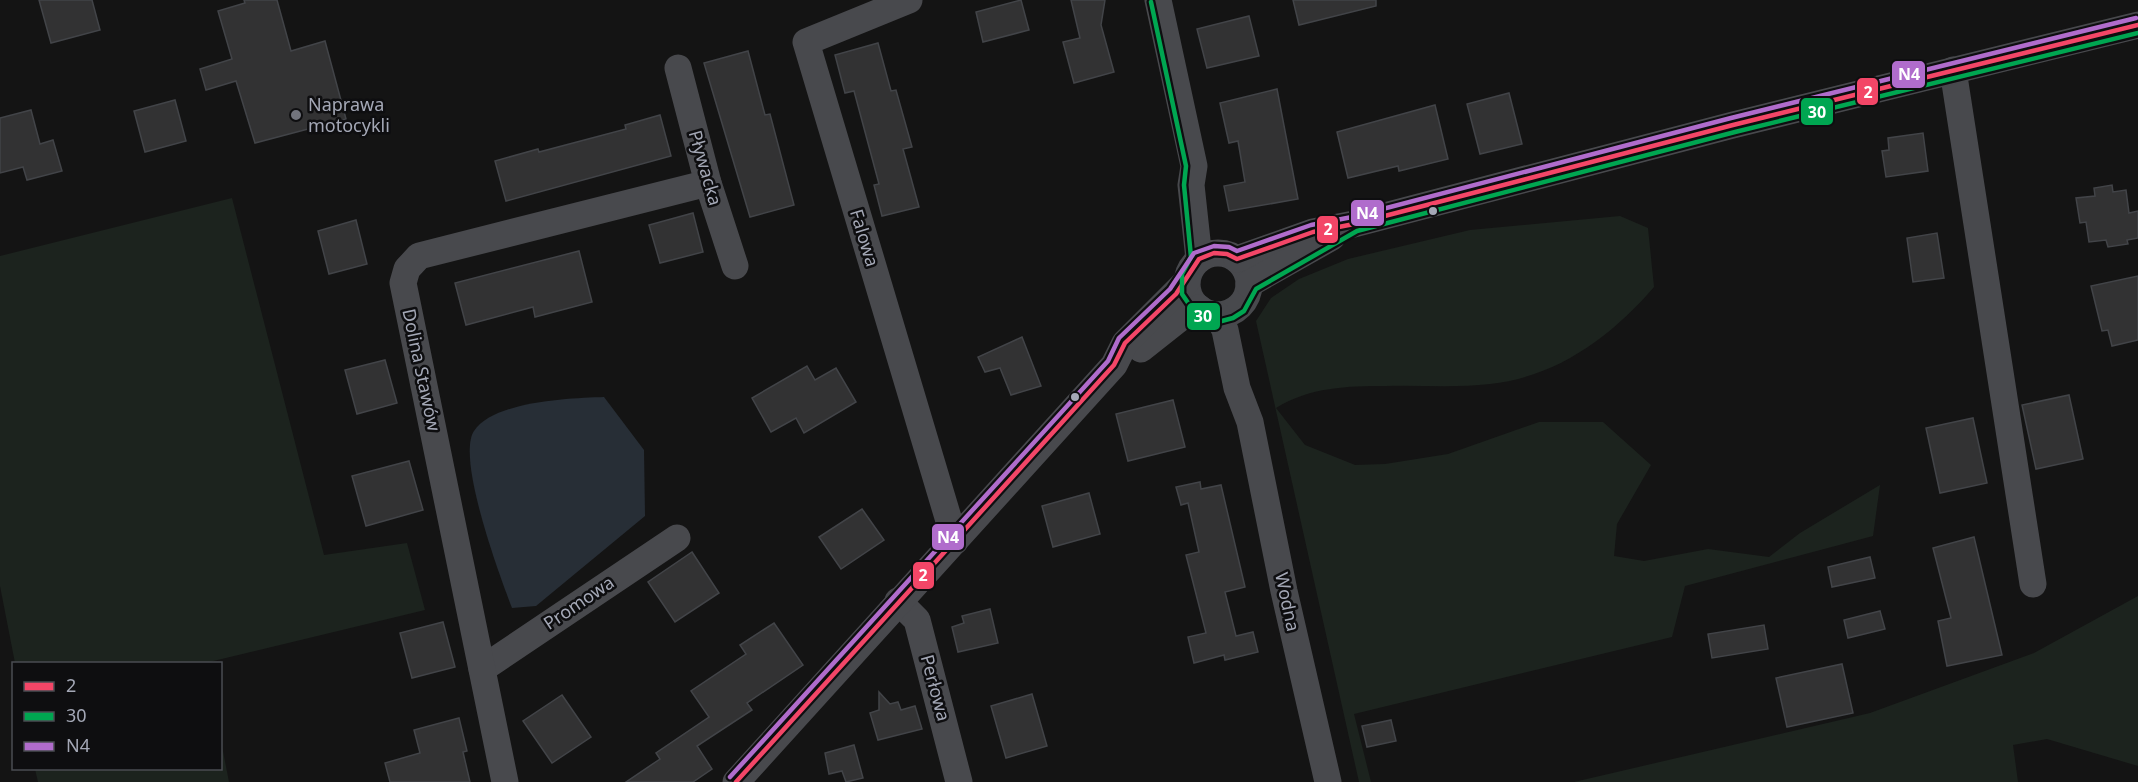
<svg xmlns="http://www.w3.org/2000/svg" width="2138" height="782" viewBox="0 0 2138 782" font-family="'Noto Sans',sans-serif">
	<rect width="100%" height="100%" fill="#141414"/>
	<g fill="#1c231e">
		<path d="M232 198 324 555 407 543 425 610 205 663H15L0 586V256Z"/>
		<path d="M1620 216 1648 228 1654 287C1612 336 1557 377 1490 384 1456 388 1420 385 1386 386 1347 386 1310 387 1276 408L1305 445 1355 465 1385 464 1448 454 1539 422H1603L1651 465 1617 524 1614 556 1644 561 1708 549 1769 557 1800 533 1880 485 1873 536 1685 586 1672 637 1354 714 1371 782H1359L1256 321 1271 298 1299 279 1348 259 1470 230Z"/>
		<path d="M2138 596V766L2047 739 2013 745 2018 782H1574L1870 713 2034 653Z"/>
		<path d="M221 741 229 782H38L35 769 220 768Z"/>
	</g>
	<path fill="#272e36" d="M604 397 644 450 645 516 536 606 512 608C500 577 456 458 474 431 494 401 571 398 604 397Z"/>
	<g fill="#323233" stroke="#424448" stroke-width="1.5">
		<path d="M39 0H92L100 30 51 43Z"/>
		<path d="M244 0H277L291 51 325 41 346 119 255 143 236 81 206 90 200 69 232 59 218 11 245 3Z"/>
		<path d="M1021 0 1029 30 983 42 976 12Z"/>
		<path d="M1071 0H1105L1101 25 1114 72 1074 83 1063 42 1080 38Z"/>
		<path d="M1293 0H1376V6L1299 25Z"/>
		<path d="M1249 16 1259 56 1207 68 1197 29Z"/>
		<path d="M878 43 891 91 896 90 912 147 903 149 919 207 882 216 874 185 879 184 854 91 845 93 835 55Z"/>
		<path d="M748 51 765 115 770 114 794 205 750 217 704 63Z"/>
		<path d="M1277 89 1298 199 1229 211 1224 186 1245 182 1238 141 1229 143 1220 103Z"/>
		<path d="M1509 93 1522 144 1480 154 1467 104Z"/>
		<path d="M175 100 186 141 145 152 134 111Z"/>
		<path d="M1435 105 1448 159 1399 171 1398 166 1348 178 1337 132Z"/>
		<path d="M31 110 40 144 53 140 62 171 27 180 23 167 0 173V118Z"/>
		<path d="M660 115 671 156 506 201 495 161 538 149 539 152 626 129 625 125Z"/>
		<path d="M1923 133 1928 171 1886 177 1882 151 1889 150 1888 138Z"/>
		<path d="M2112 185 2113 192 2126 190 2129 213 2138 211V238L2127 240 2128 244 2108 247 2106 240 2089 242 2086 222 2080 223 2076 198 2095 196 2094 188Z"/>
		<path d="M693 213 703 252 660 263 649 225Z"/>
		<path d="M356 220 367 264 329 274 318 231Z"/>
		<path d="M1937 233 1944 278 1913 282 1907 238Z"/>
		<path d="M579 251 592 302 535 317 533 307 466 325 455 283Z"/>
		<path d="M2138 276V340L2112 346 2108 330 2102 331 2091 286Z"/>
		<path d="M1022 337 1041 386 1011 395 1000 368 985 372 978 357Z"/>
		<path d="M385 360 397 403 357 414 345 370Z"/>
		<path d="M807 366 815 380 836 368 856 402 804 433 796 418 771 432 752 398Z"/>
		<path d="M2069 395 2083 459 2036 469 2022 405Z"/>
		<path d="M1173 400 1185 447 1128 461 1116 414Z"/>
		<path d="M1973 418 1987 483 1940 493 1926 428Z"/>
		<path d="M409 461 423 510 366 526 352 476Z"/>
		<path d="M1200 482 1201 489 1221 485 1245 587 1225 592 1236 636 1253 632 1258 652 1225 660 1224 655 1194 663 1188 637 1206 633 1186 555 1199 552 1188 503 1181 505 1176 487Z"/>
		<path d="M1089 493 1100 534 1053 547 1042 506Z"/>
		<path d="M862 509 884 540 841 569 819 537Z"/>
		<path d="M1974 537 2002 655 1947 666 1938 621 1951 618 1933 548Z"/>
		<path d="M692 552 719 593 675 622 648 582Z"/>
		<path d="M1870 557 1875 578 1832 587 1828 567Z"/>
		<path d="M990 609 998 643 958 652 952 627 964 623 962 616Z"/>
		<path d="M1880 611 1885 629 1848 638 1844 620Z"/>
		<path d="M443 622 455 667 412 678 400 633Z"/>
		<path d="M774 623 803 665 747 703 752 710 697 746 712 769 693 782H626L660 759 656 753 709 717 691 691 746 654 740 645Z"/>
		<path d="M1764 625 1768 649 1712 658 1708 634Z"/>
		<path d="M1842 664 1853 713 1787 727 1776 678Z"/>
		<path d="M879 692 890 704 898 702 901 710 915 706 922 729 878 740 870 713 879 710Z"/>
		<path d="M1032 694 1047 746 1006 758 991 706Z"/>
		<path d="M562 695 591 737 552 763 523 721Z"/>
		<path d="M459 718 467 751 463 752 470 782H390L385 763 420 753 414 730Z"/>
		<path d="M1391 720 1396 741 1367 747 1362 726Z"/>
		<path d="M854 745 863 778 846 782 842 771 829 774 825 753Z"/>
	</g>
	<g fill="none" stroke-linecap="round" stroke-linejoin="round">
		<g stroke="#48494d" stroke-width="27">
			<path d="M909 0 806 42 955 541"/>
			<path d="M1158 0 1194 166 1191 185 1199 259"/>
			<path d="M678 68 708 183 735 266"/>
			<path d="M1953 70 2033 584"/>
			<circle cx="1218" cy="284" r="31"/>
			<path d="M1237 259 1313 232 1354 224 1733 125 2138 25"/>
			<path d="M1249 284 1332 237"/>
			<path d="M1217 315 1225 330 1237 388 1250 422 1284 591 1328 782"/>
			<path d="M1141 349 1184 315 1199 308"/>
			<path d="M898 601 917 620 959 782"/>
			<path d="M482 669 677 538"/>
			<path d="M505 782 403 283 407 269 419 256 708 183"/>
			<path d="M736 782 1114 365 1125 343 1187 281"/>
		</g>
		<g stroke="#0e0e10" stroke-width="9">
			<path id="bus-1" d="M736 782 1114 365 1125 343 1176 294 1199 259 1214 253 1227 254 1237 259 1313 232 1354 224 1733 125 2138 25"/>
		</g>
		<g stroke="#0e0e10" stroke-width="9">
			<path id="bus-2" d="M1151 2 1186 166 1184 185 1191 257 1182 274V294L1195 313 1218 322 1233 318 1244 311 1256 289 1357 231 1735 132 2138 33"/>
		</g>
		<g stroke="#0e0e10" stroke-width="9">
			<path id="bus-3" d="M730 777 1108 361 1119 338 1170 289 1194 253 1214 246 1229 247 1237 251 1311 225 1352 217 1731 118 2136 18"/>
		</g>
		<use href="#bus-1" stroke="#f34667" stroke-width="4.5"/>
		<use href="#bus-2" stroke="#00a651" stroke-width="4.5"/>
		<use href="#bus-3" stroke="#b06ccc" stroke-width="4.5"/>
	</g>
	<circle fill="#72747d" stroke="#0e0e10" stroke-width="2" cx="296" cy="115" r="6"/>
	<g fill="#a4a8b6" stroke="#0e0e10" stroke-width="2">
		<circle cx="1433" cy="211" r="5"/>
		<circle cx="1075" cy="397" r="5"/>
	</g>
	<g text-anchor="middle" stroke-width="5" stroke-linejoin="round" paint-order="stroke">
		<g font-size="18" fill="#a4a8b6" stroke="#0e0e10" text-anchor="start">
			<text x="308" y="111">Naprawa<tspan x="308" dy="21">motocykli</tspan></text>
		</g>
		<g font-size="18" fill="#a4a8b6" stroke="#0e0e10">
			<text transform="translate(705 168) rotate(74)" y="6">Pływacka</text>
			<text transform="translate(864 238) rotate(73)" y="6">Falowa</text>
			<text transform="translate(421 370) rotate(78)" y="6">Dolina Stawów</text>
			<text transform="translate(1287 602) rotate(78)" y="6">Wodna</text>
			<text transform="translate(579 603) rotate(-34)" y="6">Promowa</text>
			<text transform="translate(935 688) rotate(75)" y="6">Perłowa</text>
		</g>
	</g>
	<g stroke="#0e0e10" stroke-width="2">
		<rect x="1891" y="60" width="35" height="29" rx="6" fill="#b06ccc"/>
		<rect x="1856" y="77" width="23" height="29" rx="6" fill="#f34667"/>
		<rect x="1800" y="97" width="34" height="29" rx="6" fill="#00a651"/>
		<rect x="1350" y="199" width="35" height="28" rx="6" fill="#b06ccc"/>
		<rect x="1316" y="215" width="23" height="29" rx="6" fill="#f34667"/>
		<rect x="1186" y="302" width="35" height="29" rx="6" fill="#00a651"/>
		<rect x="931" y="523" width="34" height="28" rx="6" fill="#b06ccc"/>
		<rect x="912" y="561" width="23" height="29" rx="6" fill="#f34667"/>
	</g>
	<g font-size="16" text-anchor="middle" font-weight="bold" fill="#fff">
		<text x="1909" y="80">N4</text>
		<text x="1868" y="98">2</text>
		<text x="1817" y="118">30</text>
		<text x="1367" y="219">N4</text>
		<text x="1328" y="235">2</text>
		<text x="1203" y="322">30</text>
		<text x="948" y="543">N4</text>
		<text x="923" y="581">2</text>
	</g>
	<rect x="12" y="662" width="210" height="108" fill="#0e0e10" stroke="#4a4c52" stroke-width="1.5"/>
	<rect x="24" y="682" width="30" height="9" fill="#f34667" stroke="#4a4c52" stroke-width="1.5"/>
	<text x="66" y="692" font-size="18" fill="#a4a8b6">2</text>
	<rect x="24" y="712" width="30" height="9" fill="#00a651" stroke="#4a4c52" stroke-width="1.5"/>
	<text x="66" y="722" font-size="18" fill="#a4a8b6">30</text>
	<rect x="24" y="742" width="30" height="9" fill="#b06ccc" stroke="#4a4c52" stroke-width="1.5"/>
	<text x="66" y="752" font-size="18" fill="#a4a8b6">N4</text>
</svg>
